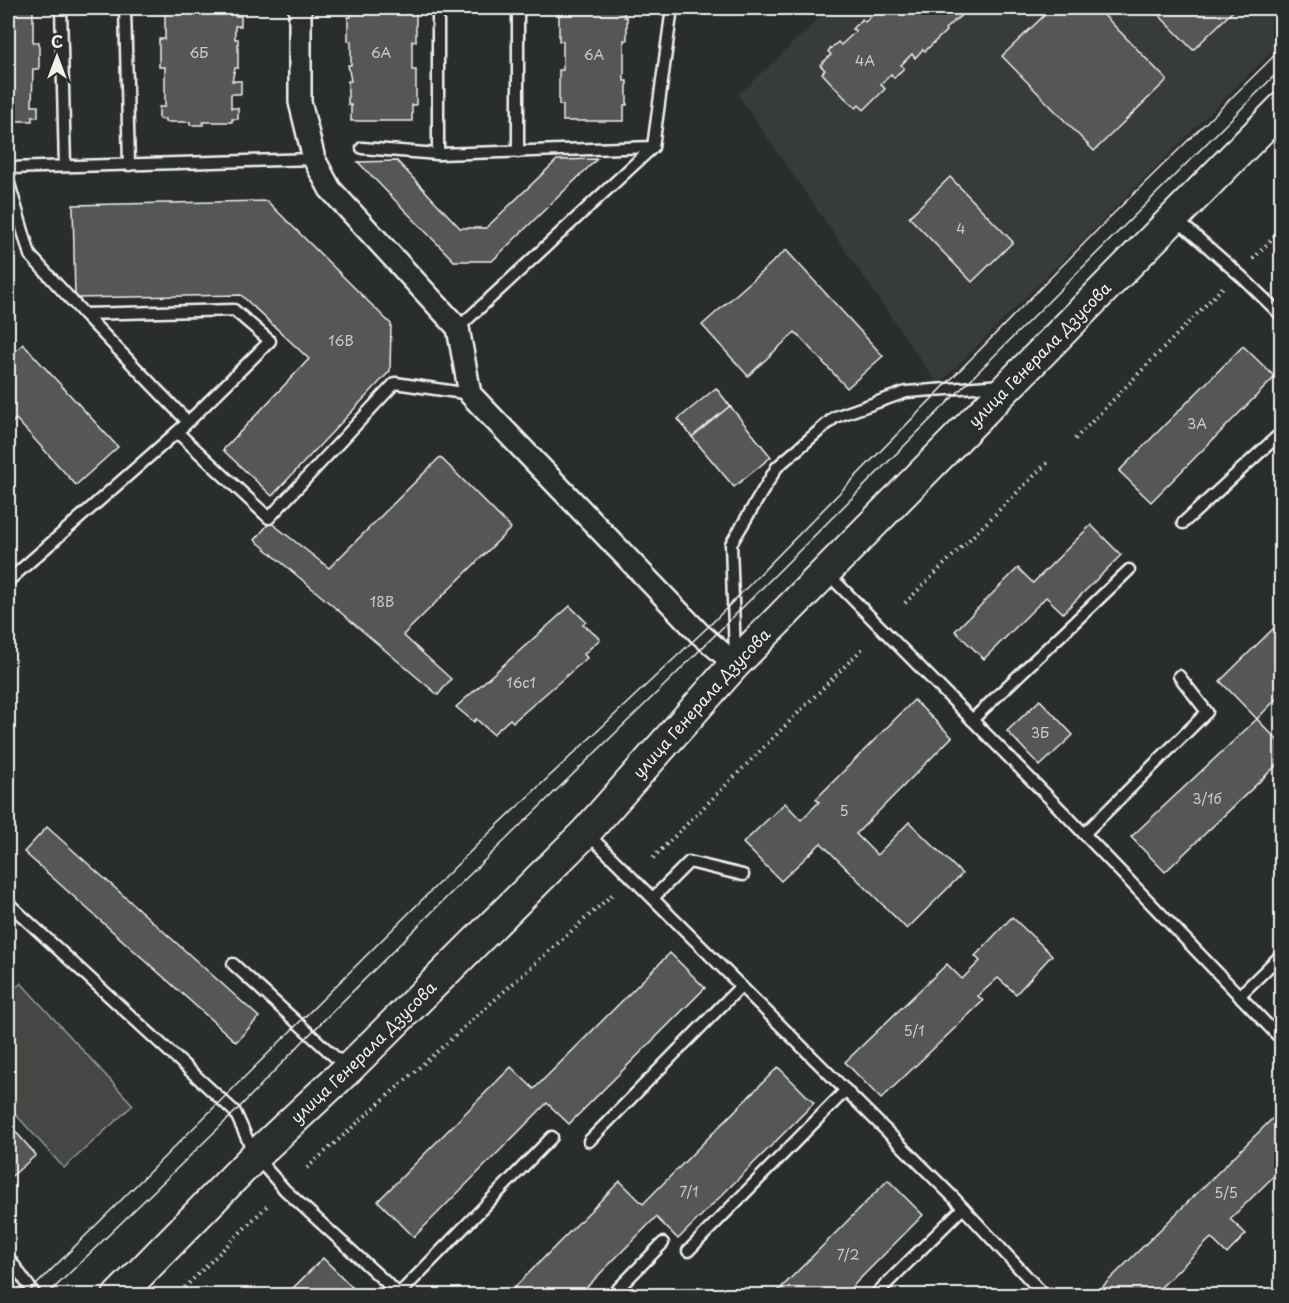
<svg xmlns="http://www.w3.org/2000/svg" width="1289" height="1303" viewBox="0 0 1289 1303" font-family="'Playpen Sans',sans-serif">
	<rect width="100%" height="100%" fill="#2a2d2e"/>
	<filter id="ink" filterUnits="userSpaceOnUse"><feTurbulence type="fractalNoise" baseFrequency=".0167" numOctaves="2"/><feDisplacementMap in="SourceGraphic" scale="12" xChannelSelector="R" yChannelSelector="G"/><feConvolveMatrix kernelMatrix="1 2 1 2 8 2 1 2 1" color-interpolation-filters="sRGB"/></filter>
	<g filter="url(#ink)">
		<path fill="#373a3a" d="M830 8H1281V42L938 385 738 95Z"/>
		<path fill="#444645" stroke="#9c9c96" stroke-width="1.5" d="M21 983 133 1105 64 1168 8 1106V995Z"/>
		<g fill="#555756" stroke="#f4f1e8" stroke-width="1.5">
			<path d="M8 8H33V42H39V69H33L32 106H38V117H32V121H8Z"/>
			<path d="M165 8H235V16H241V26H235V39H238V68H235L232 81H241V94H231V108H238V119H232V122H203V125H190V122H165V119H159V107H165V67H159V39H165Z"/>
			<path d="M351 8H416V41H412V70H416V105H412V121H351V105H348V81H351L348 65H351V41H348V17H351Z"/>
			<path d="M559 8H624V17H627V40H624V81H627V105H624V121H563V105H559V70H563V41H559Z"/>
			<path d="M880 8H970L945 29 946 31 925 51 923 49 915 58 912 54 901 65 904 68 894 78 891 74 881 84 885 89 864 110 859 105 856 108 844 97 822 73 825 70 820 65 831 55 828 51 838 42 841 45 856 31 852 29 862 19 865 22Z"/>
			<path d="M1052 8H1097L1167 80 1094 151 1002 56Z"/>
			<path d="M1152 8H1236L1193 50Z"/>
			<path d="M597 159 492 261H454L358 162 397 161 460 228H486L557 160Z"/>
			<path d="M950 177 1013 242 972 282 909 217Z"/>
			<path d="M267 201 391 324 390 371 272 496 223 450 309 359 241 295 75 298 73 205Z"/>
			<path d="M786 250 883 356 847 388 795 332 748 376 702 325Z"/>
			<path d="M23 344 118 447 76 485 16 419 8 427V358Z"/>
			<path d="M1243 346 1275 377 1151 502 1119 471Z"/>
			<path d="M716 388 730 406 692 437 678 419Z"/>
			<path d="M730 406 771 457 734 487 692 437Z"/>
			<path d="M440 457 511 528 403 635 451 679 438 695 255 540 270 522 329 568Z"/>
			<path d="M1091 525 1121 555 1063 613 1046 597 984 659 955 631 1018 568 1033 583Z"/>
			<path d="M570 606 586 622 583 624 600 639 584 654 587 658 513 722 510 719 493 734 476 719 474 722 456 707Z"/>
			<path d="M1282 620V693L1257 719 1220 681Z"/>
			<path d="M914 700 952 737 856 834 877 855 909 822 962 874 907 929 821 843 781 881 743 843 785 803 801 820 819 802 816 799Z"/>
			<path d="M1040 700 1073 735 1040 766 1007 731Z"/>
			<path d="M1257 719 1282 745V760L1165 872 1131 837Z"/>
			<path d="M47 827 259 1017 236 1042 24 852Z"/>
			<path d="M1012 917 1052 955 1016 994 998 978 978 996 983 1001 881 1099 845 1062 947 964 962 979 980 961 975 956Z"/>
			<path d="M670 953 705 988 569 1124 547 1103 414 1237 378 1201 511 1067 534 1089Z"/>
			<path d="M778 1067 814 1103 678 1239 656 1217 578 1296H506L620 1181 643 1204Z"/>
			<path d="M1274 1117 1282 1125V1168L1230 1219 1246 1234 1227 1254 1211 1238 1152 1296H1093Z"/>
			<path d="M8 1123 36 1155 12 1176 8 1171Z"/>
			<path d="M888 1180 923 1215 843 1296H773Z"/>
			<path d="M323 1258 361 1296H285Z"/>
		</g>
		<g fill="none" stroke-linecap="round" stroke-linejoin="round">
			<g stroke="#f4f1e8" stroke-width="15">
				<g id="lane">
					<path d="M61 8 65 166"/>
					<path d="M125 8 129 165"/>
					<path d="M438 8V154"/>
					<path d="M518 8V152"/>
					<path d="M362 148 438 154 653 147"/>
					<path d="M8 168 314 159"/>
					<path d="M8 180 30 255 84 314"/>
					<path d="M1176 219 1242 277 1282 316"/>
					<path d="M458 328 653 147 672 8"/>
					<path d="M177 432 188 422 270 341 234 310 84 314 188 422"/>
					<path d="M1183 523 1282 432"/>
					<path d="M828 574 1067 816 1282 1040"/>
					<path d="M8 581 177 432 269 518 395 383 470 394"/>
					<path d="M735 656 731 544 777 467 835 417 906 392 1002 385"/>
					<path d="M972 720 1129 570"/>
					<path d="M586 832 953 1197 1045 1296"/>
					<path d="M1084 834 1207 712 1179 676"/>
					<path d="M653 898 689 862 743 875"/>
					<path d="M8 903 235 1112 255 1156 285 1190 401 1296"/>
					<path d="M233 964 346 1067"/>
					<path d="M1239 996 1282 954"/>
					<path d="M589 1141 741 986"/>
					<path d="M688 1251 846 1090"/>
					<path d="M8 1257 36 1296"/>
					<path d="M399 1294 552 1137"/>
					<path d="M611 1296 663 1243"/>
					<path d="M874 1296 963 1208"/>
				</g>
			</g>
			<g stroke="#f4f1e8" stroke-width="26">
				<path id="street" d="M300 8V102L314 159 330 189 458 328 470 394 699 633 735 664"/>
			</g>
			<g stroke="#f4f1e8" stroke-width="34">
				<g id="secondary">
					<path id="s1" d="M118 1296 255 1156 348 1069 586 832 735 664 1282 108"/>
				</g>
			</g>
			<g stroke="#f4f1e8" stroke-width="4" stroke-dasharray="1.5 4.5" stroke-linecap="butt">
				<path d="M1253 259 1282 228"/>
				<path d="M1075 439 1225 285"/>
				<path d="M905 603 1047 463"/>
				<path d="M653 858 862 649"/>
				<path d="M307 1168 614 893"/>
				<path d="M176 1296 269 1204"/>
			</g>
			<use href="#lane" stroke="#2a2d2e" stroke-width="10"/>
			<use href="#street" stroke="#2a2d2e" stroke-width="21"/>
			<use href="#secondary" stroke="#2a2d2e" stroke-width="30"/>
			<g stroke="#f4f1e8" stroke-width="1.5">
				<path d="M25 1296 484 838 711 624 1109 218 1282 48"/>
				<path d="M46 1296 235 1112 310 1034 457 887 672 678 1282 68"/>
			</g>
		</g>
	</g>
	<g text-anchor="middle" stroke-width="4.5" stroke-linejoin="round" paint-order="stroke">
		<g font-size="14" fill="#cccac4">
			<text x="199" y="58">6Б</text>
			<text x="381" y="58">6А</text>
			<text x="594" y="60">6А</text>
			<text x="865" y="66">4А</text>
			<text x="961" y="234">4</text>
			<text x="341" y="346">16В</text>
			<text x="1197" y="429">3А</text>
			<text x="382" y="607">18В</text>
			<text x="521" y="688">16с1</text>
			<text x="1040" y="738">3Б</text>
			<text x="1207" y="804">3/1б</text>
			<text x="844" y="816">5</text>
			<text x="914" y="1036">5/1</text>
			<text x="689" y="1197">7/1</text>
			<text x="1226" y="1198">5/5</text>
			<text x="848" y="1260">7/2</text>
		</g>
		<g font-size="16" fill="#f4f1e8" stroke="#2a2d2e">
			<text dy="6" stroke="none"><textPath href="#s1" startOffset="1318">улица Генерала Дзусова</textPath></text>
			<text dy="6" stroke="none"><textPath href="#s1" startOffset="832">улица Генерала Дзусова</textPath></text>
			<text dy="6" stroke="none"><textPath href="#s1" startOffset="346">улица Генерала Дзусова</textPath></text>
		</g>
	</g>
	<rect width="1289" height="1303" fill="none" stroke="#2a2d2e" stroke-width="30"/>
	<rect x="15" y="15" width="1259" height="1273" fill="none" stroke="#f4f1e8" stroke-width="2" filter="url(#ink)"/>
	<g transform="translate(57 57)" stroke="#2a2d2e" stroke-width="4.5" paint-order="stroke">
	<path d="M0-4.5L10 22L0 15L-10 22Z" fill="#f4f1e8"/>
	<text y="-9" font-size="16" font-weight="bold" text-anchor="middle" fill="#f4f1e8">С</text>
	</g>
</svg>
